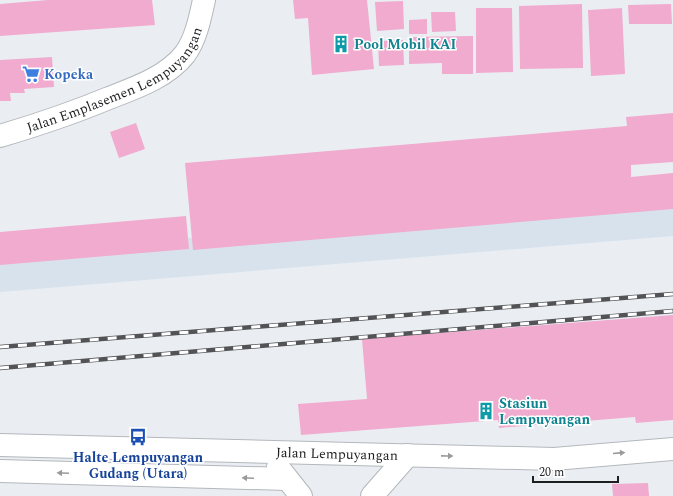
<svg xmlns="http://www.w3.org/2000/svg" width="673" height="496" viewBox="0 0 673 496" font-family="Spectral,serif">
	<rect width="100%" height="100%" fill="#eaeef3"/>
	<path fill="#d8e2ec" d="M673 197V236L0 292V254Z"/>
	<g fill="#f0abcf">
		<path d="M48 0H152L155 25 0 36V4Z"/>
		<path d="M293 0H367L374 69 312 75 308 18 295 19Z"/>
		<path d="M403 1 404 29 377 31 375 2Z"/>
		<path d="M582 4 583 68 520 69 519 6Z"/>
		<path d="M671 4 672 24H629L628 5Z"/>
		<path d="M476 8H512L513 72 476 73Z"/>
		<path d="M622 8 625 74 591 76 588 10Z"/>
		<path d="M431 12H455L456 31 432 32Z"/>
		<path d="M427 19V34H409V20Z"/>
		<path d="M473 36V74H442V63L409 64V37Z"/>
		<path d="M403 40 404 65 379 66 378 41Z"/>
		<path d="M52 57 54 87 24 89 25 93H10L11 101H0V60Z"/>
		<path d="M673 113V162L631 165V177L673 173V209L193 250 185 163 627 126 626 117Z"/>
		<path d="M136 123 145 149 119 158 110 132Z"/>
		<path d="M186 216 189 249 0 265V232Z"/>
		<path d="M673 315V420L636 423 635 417 499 428 498 420 301 435 298 404 367 399 362 339Z"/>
		<path d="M648 483 649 496H613L612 484Z"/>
	</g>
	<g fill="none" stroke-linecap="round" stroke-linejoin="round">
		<g stroke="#b3b8bc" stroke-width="24">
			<g id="tertiary">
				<path id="s1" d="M0 136C37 125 73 113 109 98 135 88 167 77 185 54 196 39 200 18 204 0"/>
				<path id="s2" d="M0 445 554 459 673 449"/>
				<path d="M278 467 301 496"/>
				<path d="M0 471 287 479"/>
				<path d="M372 496 408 455"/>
			</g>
		</g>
		<use href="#tertiary" stroke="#fff" stroke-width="22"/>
		<g stroke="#525356" stroke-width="4.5">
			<g id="rail">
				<path d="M0 347 673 294"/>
				<path d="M0 368 673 311"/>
			</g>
		</g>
		<use href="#rail" stroke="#fff" stroke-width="3" stroke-dasharray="9" stroke-linecap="butt"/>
	</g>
	<defs><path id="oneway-solid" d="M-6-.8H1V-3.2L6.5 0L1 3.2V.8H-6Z"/></defs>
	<g fill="#9a9a9b">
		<use href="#oneway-solid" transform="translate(619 453) rotate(-5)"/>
		<use href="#oneway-solid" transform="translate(447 456) rotate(1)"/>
		<use href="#oneway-solid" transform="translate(63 473) rotate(-178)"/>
		<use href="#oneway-solid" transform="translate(248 478) rotate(-178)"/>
	</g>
	<defs>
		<g id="building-bare" transform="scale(1.38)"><path d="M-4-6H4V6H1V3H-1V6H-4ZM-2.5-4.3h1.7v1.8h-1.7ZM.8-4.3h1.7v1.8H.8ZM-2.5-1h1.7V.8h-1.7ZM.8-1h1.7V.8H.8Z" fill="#0f9aa8" stroke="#fff" stroke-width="2.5" paint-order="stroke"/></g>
		<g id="supermarket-bare" transform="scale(1.38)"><path d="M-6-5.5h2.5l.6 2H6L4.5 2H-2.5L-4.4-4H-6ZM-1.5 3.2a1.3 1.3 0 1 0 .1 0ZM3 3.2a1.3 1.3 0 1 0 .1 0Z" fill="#3f7fe0" stroke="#fff" stroke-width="2.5" paint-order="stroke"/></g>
		<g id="bus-bare" transform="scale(1.38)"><path d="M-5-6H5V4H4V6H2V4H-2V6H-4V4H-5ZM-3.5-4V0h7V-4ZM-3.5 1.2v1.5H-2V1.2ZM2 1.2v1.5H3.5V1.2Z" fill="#1a4fb4" stroke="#fff" stroke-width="2.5" paint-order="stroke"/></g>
	</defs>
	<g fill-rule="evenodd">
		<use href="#building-bare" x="341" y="44"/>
		<use href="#supermarket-bare" x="31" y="74"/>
		<use href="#building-bare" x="486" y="411"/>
		<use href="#bus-bare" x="138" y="437"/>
	</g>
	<g text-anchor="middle" stroke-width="3" stroke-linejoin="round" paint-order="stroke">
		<g font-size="14" font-weight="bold" fill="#0d838f" stroke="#fff" text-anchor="start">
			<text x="354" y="49">Pool Mobil KAI</text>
			<text x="499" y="408">Stasiun<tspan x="499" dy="16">Lempuyangan</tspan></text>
		</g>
		<g font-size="14" font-weight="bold" fill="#366cbe" stroke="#fff" text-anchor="start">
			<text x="44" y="79">Kopeka</text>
		</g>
		<g font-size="14" fill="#1e1f21" stroke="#fff">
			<text dy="5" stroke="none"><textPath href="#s1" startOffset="131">Jalan Emplasemen Lempuyangan</textPath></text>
			<text dy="5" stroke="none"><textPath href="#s2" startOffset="337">Jalan Lempuyangan</textPath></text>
		</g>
		<g font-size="14" font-weight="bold" fill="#164399" stroke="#fff">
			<text x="138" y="462">Halte Lempuyangan<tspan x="138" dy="16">Gudang (Utara)</tspan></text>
		</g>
	</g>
	<path d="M533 476v6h85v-6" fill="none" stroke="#1e1f21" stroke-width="2"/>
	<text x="539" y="476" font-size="12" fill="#1e1f21" stroke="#ffffff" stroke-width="3" paint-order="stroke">20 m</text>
</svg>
